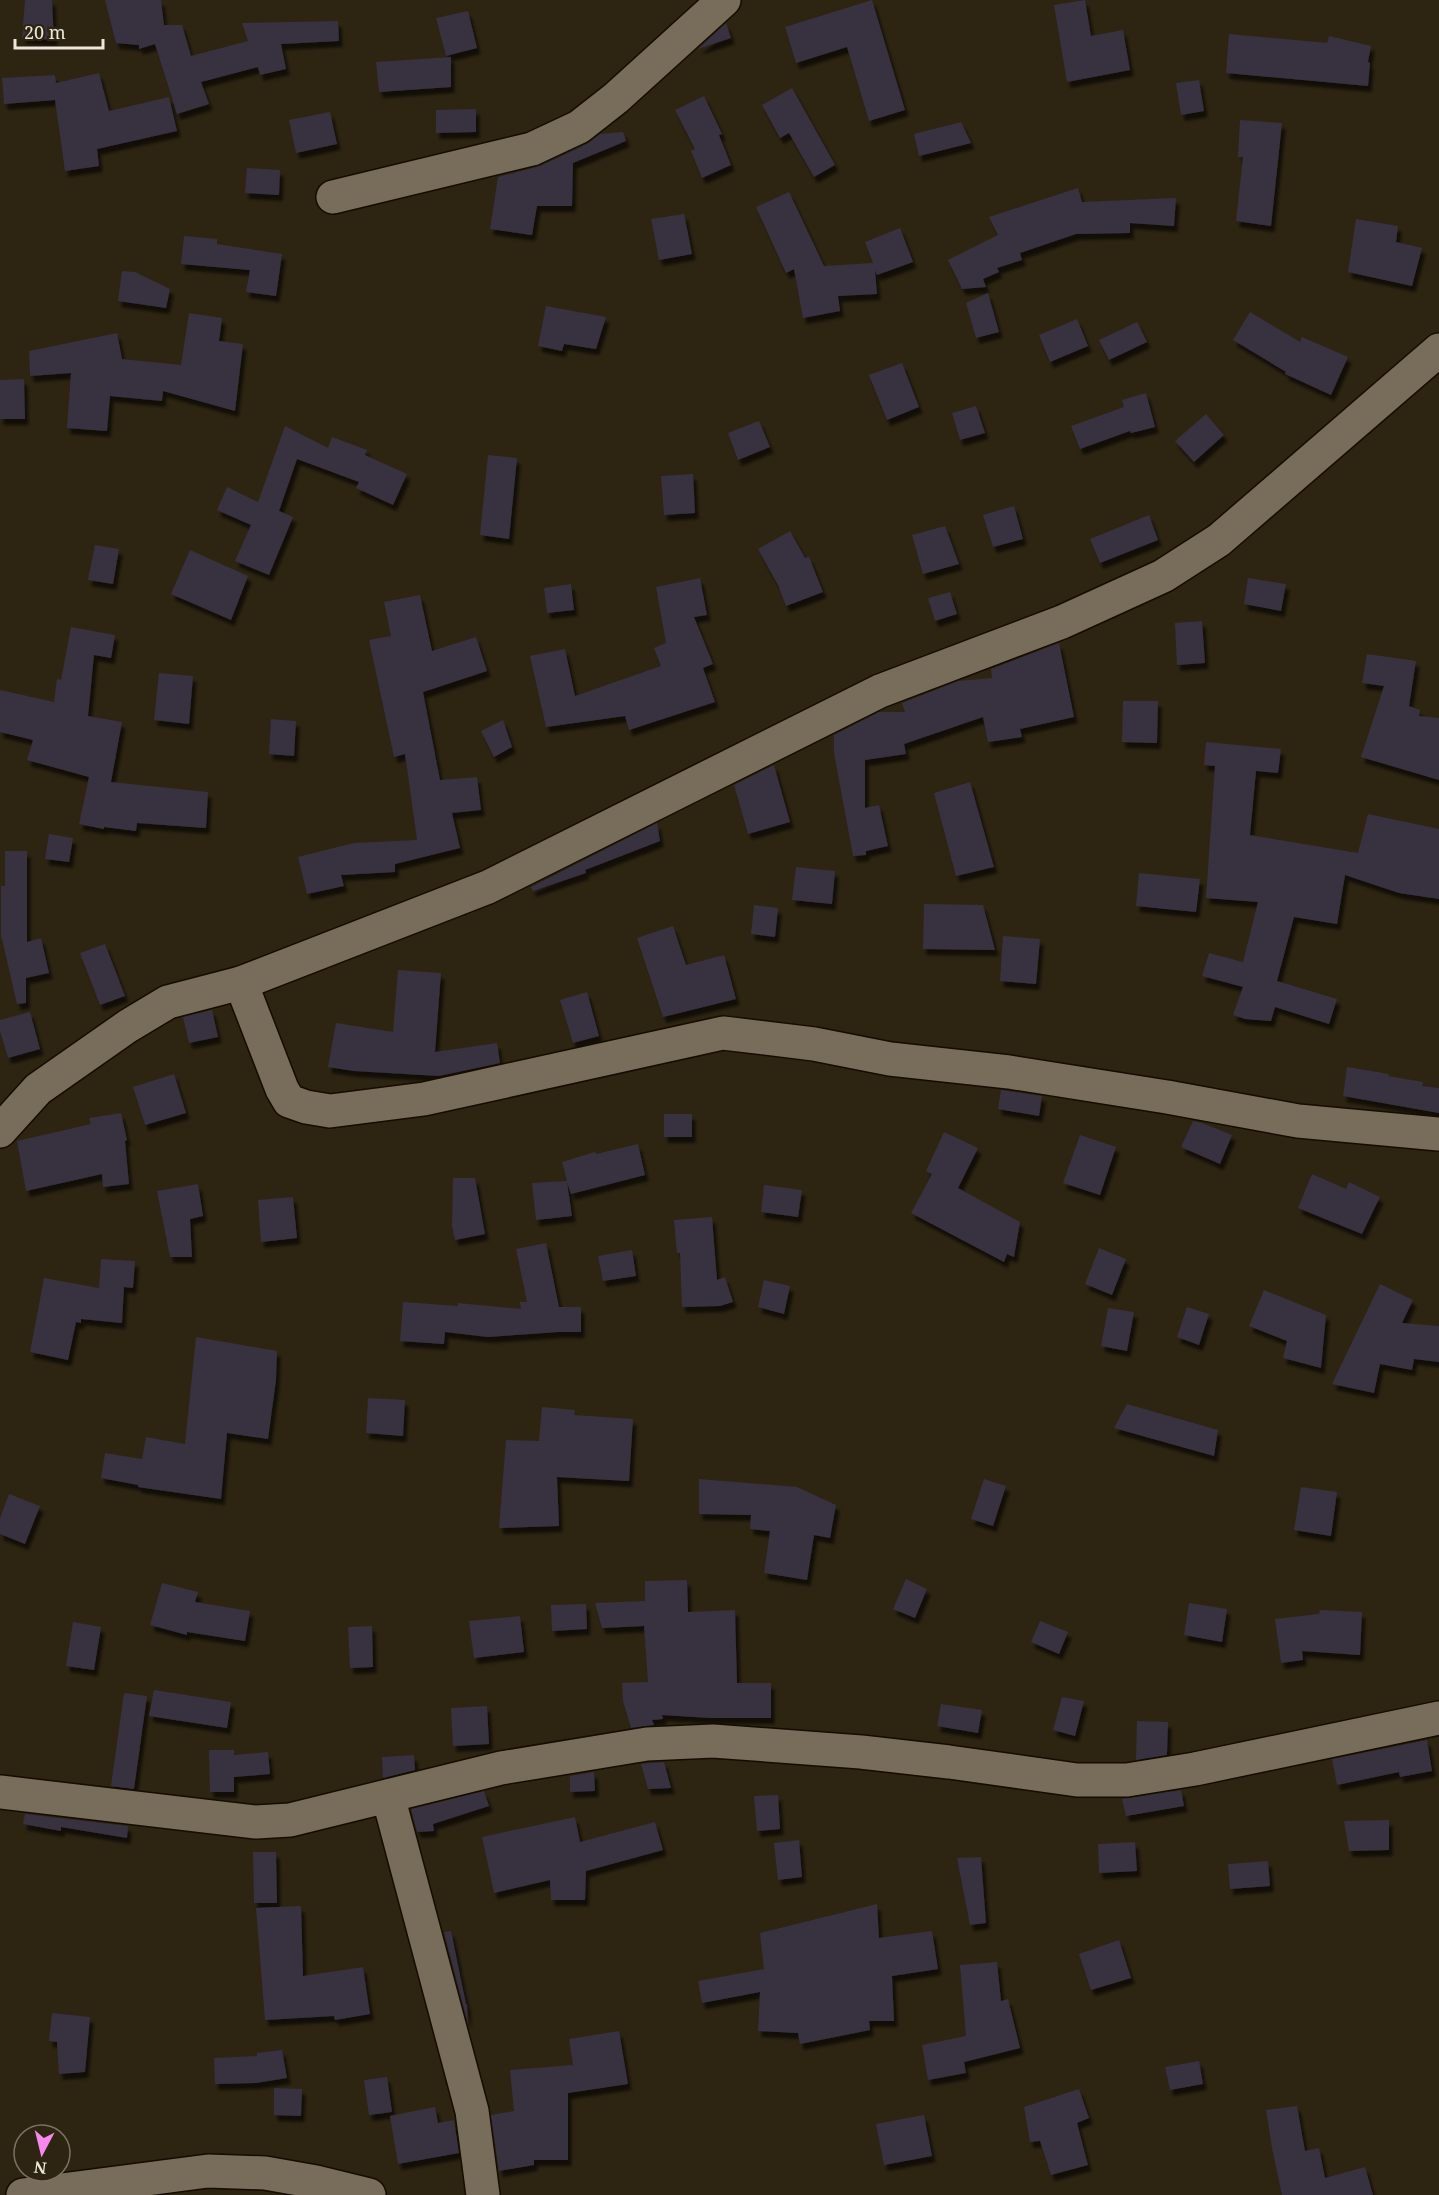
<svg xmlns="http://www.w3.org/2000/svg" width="1439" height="2195" viewBox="0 0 1439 2195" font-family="'Noto Serif',serif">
	<defs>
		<filter id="shadow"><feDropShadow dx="3.5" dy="6" stdDeviation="1.5" flood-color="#0009"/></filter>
	</defs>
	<rect width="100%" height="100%" fill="#2d2412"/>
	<g fill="#393041" filter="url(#shadow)">
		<path d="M25 0H52L54 40 22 38Z"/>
		<path d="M105 0H161L164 25H182L191 56 248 41 242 23 338 21 339 41 281 44 286 69 260 75 258 67 201 82 209 104 177 114 155 44 139 49V45L116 43Z"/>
		<path d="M872 0 905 110 869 121 847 47 796 63 785 27Z"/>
		<path d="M1085 0 1091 36 1123 30 1130 70 1067 82 1054 5Z"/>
		<path d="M468 11 477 48 446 56 436 18Z"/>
		<path d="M726 23 731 38 698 49Z"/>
		<path d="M1229 34 1327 43 1329 36 1371 46 1368 62 1370 63 1368 86 1226 73Z"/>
		<path d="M451 57V87L379 92 376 62Z"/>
		<path d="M99 73 109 111 169 97 177 131 97 149 99 166 65 171 55 100 4 104 2 78 55 75 56 83Z"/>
		<path d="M1199 80 1204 111 1181 115 1176 83Z"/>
		<path d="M792 88 835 165 814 177 789 133 780 138 762 105Z"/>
		<path d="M704 96 722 134 719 135 731 165 702 178 691 151 695 149 675 110Z"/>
		<path d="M476 109V132L436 133V110Z"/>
		<path d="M330 112 337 144 296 153 289 120Z"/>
		<path d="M1240 120 1282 123 1271 226 1236 221 1243 157H1238Z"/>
		<path d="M961 122 971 143 919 156 914 134Z"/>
		<path d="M623 132 626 141 573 163 572 206H537L532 235 490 229 498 177 540 166 587 144 600 134Z"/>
		<path d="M247 168 280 170 279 195 245 193Z"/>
		<path d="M1078 188 1082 202 1176 198 1174 226 1130 223V233L1076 234 1020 253 1022 260 997 268 999 272 983 279 986 287 962 289 948 260 998 235 989 217Z"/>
		<path d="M789 192 824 266 873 263 865 242 900 228 913 262 877 275 875 270 877 294 838 296 840 311 803 318 794 269 786 273 756 207Z"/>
		<path d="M684 214 692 254 659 260 651 219Z"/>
		<path d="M1356 219 1398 226 1396 242 1422 248 1412 286 1348 272Z"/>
		<path d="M184 236 217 239V244L282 254 276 296 246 292 250 270 181 264Z"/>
		<path d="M122 271 135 272 170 289 166 308 118 301Z"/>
		<path d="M988 293 999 332 976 338 966 303Z"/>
		<path d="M546 306 606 317 596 349 564 344 562 351 538 346Z"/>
		<path d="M1250 312 1300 342 1302 337 1348 357 1331 395 1285 374 1286 372 1233 340Z"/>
		<path d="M189 313 222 318 219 341 243 344 235 411 163 391 162 401 110 396 107 431 67 428 71 373 30 376 29 351 117 333 122 359 181 365Z"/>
		<path d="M1077 319 1088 346 1050 362 1039 335Z"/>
		<path d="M1137 322 1147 342 1109 360 1099 340Z"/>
		<path d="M902 363 919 407 887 420 869 375Z"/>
		<path d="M24 379 25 419H0V380Z"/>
		<path d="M1146 393 1155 427 1131 433 1130 431 1080 449 1071 426 1124 407 1122 400Z"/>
		<path d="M976 406 985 433 960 440 952 413Z"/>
		<path d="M1206 414 1224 435 1194 462 1175 441Z"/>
		<path d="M759 421 770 447 738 460 728 433Z"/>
		<path d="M285 426 328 448 332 437 367 450 365 455 407 474 393 505 356 488 359 482 297 459 279 511 293 517 269 575 235 561 251 525 217 510 227 487 258 502Z"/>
		<path d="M488 455 517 458 509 539 480 535Z"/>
		<path d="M693 474 695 513 664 515 661 476Z"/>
		<path d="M1014 506 1023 539 993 547 983 515Z"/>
		<path d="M1149 515 1158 540 1100 563 1090 539Z"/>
		<path d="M945 526 959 564 923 574 912 535Z"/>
		<path d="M790 531 805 558 809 557 823 592 786 606 778 585 758 549Z"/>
		<path d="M95 545 119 549 113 584 88 580Z"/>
		<path d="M190 550 248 576 231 620 171 594Z"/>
		<path d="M700 578 707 615 694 617 713 664 703 668 715 702 629 730 625 716 546 727 530 656 565 649 575 696 661 666 654 648 666 643 656 587Z"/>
		<path d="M1248 578 1286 584 1281 611 1244 604Z"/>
		<path d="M571 584 574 610 547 613 544 588Z"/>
		<path d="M950 592 957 614 935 621 928 598Z"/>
		<path d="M420 595 432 651 476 637 487 671 423 692 440 780 477 777 481 810 452 813 460 848 395 864V872L341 875 344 886 307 894 298 857 354 843 417 840 405 754 394 757 369 640 391 636 384 602Z"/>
		<path d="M1202 621 1205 663 1177 665 1175 623Z"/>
		<path d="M71 627 115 635 111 658 94 655 88 716 122 722 111 782 208 792 206 828 137 823 136 831 104 827V829L79 824 89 777 27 760 33 740 0 732V690L54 702 57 679 61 680Z"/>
		<path d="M1059 643 1074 717 1020 729 1022 737 988 742 983 717 904 744 906 754 865 760V808L879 805 888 846 866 851V855L853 856 834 753V735L879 712H905L902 703 958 681 992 678 991 669Z"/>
		<path d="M1367 654 1416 661 1409 706 1420 710 1419 716 1439 718V780L1361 757 1384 686 1362 683Z"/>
		<path d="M159 673 193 676 189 724 154 720Z"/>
		<path d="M1123 701H1158L1157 743 1122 742Z"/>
		<path d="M271 719 296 721 294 756 269 754Z"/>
		<path d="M503 720 512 747 494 757 481 731Z"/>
		<path d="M1206 742 1281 749 1278 773 1256 771 1250 835 1358 853 1368 814 1439 829V899L1399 893 1345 875 1337 924 1294 917 1277 981 1337 999 1329 1024 1275 1007 1271 1021 1245 1019 1233 1015 1243 987 1202 976 1209 953 1243 962 1258 902 1206 898 1215 766 1204 765Z"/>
		<path d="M774 765 790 822 748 834 734 785Z"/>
		<path d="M970 782 994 867 956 876 934 793Z"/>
		<path d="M657 823 660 841 585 870 586 873 533 891 531 887Z"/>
		<path d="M49 834 73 838 69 862 45 859Z"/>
		<path d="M5 851H27V942L41 938 49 973 26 978V1003L17 1004 1 935V886H5Z"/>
		<path d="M796 867 835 871 832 904 792 900Z"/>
		<path d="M1139 873 1200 879 1196 912 1136 906Z"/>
		<path d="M924 904 983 905 995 950 923 949Z"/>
		<path d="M754 905 778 908 775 937 751 934Z"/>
		<path d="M673 926 686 965 724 955 736 999 663 1017 637 938Z"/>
		<path d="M1003 936 1040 939 1036 984 1000 981Z"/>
		<path d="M105 944 125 996 100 1005 80 953Z"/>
		<path d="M398 970 441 973 435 1052 497 1043 500 1063 439 1076 354 1071 328 1067 336 1023 393 1032Z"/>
		<path d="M587 992 599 1036 573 1043 560 1000Z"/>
		<path d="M212 1010 218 1037 189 1043 183 1017Z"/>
		<path d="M30 1012 40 1049 8 1058 0 1031V1020Z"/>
		<path d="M1347 1067 1389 1074 1388 1076 1423 1082 1422 1086 1439 1088V1113L1343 1096Z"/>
		<path d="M174 1074 186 1113 145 1125 133 1087Z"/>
		<path d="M1001 1090 1042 1096 1039 1116 998 1109Z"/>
		<path d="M121 1113 127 1140 125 1141 129 1184 103 1187 102 1174 26 1191 17 1141 91 1124 89 1118Z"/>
		<rect x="664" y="1114" width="28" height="23"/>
		<path d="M1193 1121 1202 1123 1232 1135 1220 1164 1181 1147Z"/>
		<path d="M944 1132 978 1148 958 1188 1020 1222 1014 1257 1007 1254 1004 1262 911 1213 932 1174 926 1171Z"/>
		<path d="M1080 1135 1116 1147 1100 1195 1063 1183Z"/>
		<path d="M638 1144 645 1175 571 1194 567 1182 572 1216 536 1220 532 1183 567 1181 562 1162 595 1152 596 1154Z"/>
		<path d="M1312 1174 1346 1189 1349 1182 1380 1197 1362 1234 1298 1208Z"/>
		<path d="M453 1178H475L485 1234 455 1240 452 1226Z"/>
		<path d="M198 1184 203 1216 190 1219 192 1257H170L157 1191Z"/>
		<path d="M764 1185 802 1190 798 1217 761 1212Z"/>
		<path d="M293 1197 297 1238 261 1242 258 1200Z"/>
		<path d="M712 1217 717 1280 725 1277 733 1302 720 1306 682 1307 680 1253H677L674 1220Z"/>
		<path d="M546 1243 559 1307H581V1332H558L488 1337 445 1332 444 1344 400 1341 403 1302 458 1306V1303L521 1309 520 1302H527L516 1249Z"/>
		<path d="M1099 1248 1126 1259 1112 1295 1085 1284Z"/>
		<path d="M632 1250 636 1276 603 1281 598 1256Z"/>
		<path d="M101 1259 135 1261 133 1288 124 1287 122 1323 81 1319V1323L76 1322 68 1360 30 1352 44 1278 99 1288Z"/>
		<path d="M764 1280 790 1286 784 1314 758 1307Z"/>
		<path d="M1380 1284 1413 1300 1402 1323 1439 1326V1362L1414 1359 1412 1370 1380 1364 1374 1393 1332 1384Z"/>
		<path d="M1264 1290 1326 1315 1321 1368 1283 1358 1287 1341 1249 1326Z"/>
		<path d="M1187 1307 1209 1314 1199 1345 1177 1337Z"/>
		<path d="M1108 1308 1134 1312 1127 1351 1101 1346Z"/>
		<path d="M196 1337 277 1351 276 1380 268 1439 227 1433 221 1499 138 1487V1485L101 1478 105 1453 142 1459 146 1437 185 1444Z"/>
		<path d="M368 1398 405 1400 403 1436 366 1433Z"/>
		<path d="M1127 1404 1218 1430 1214 1456 1114 1428Z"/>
		<path d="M542 1407 575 1410 574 1415 633 1419 629 1481 557 1477 559 1526 499 1528 506 1440 539 1441Z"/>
		<path d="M699 1479 797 1487 836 1505 830 1538 814 1535 807 1580 764 1573 770 1531 750 1529 751 1515 699 1514Z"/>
		<path d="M984 1479 1006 1486 993 1526 971 1519Z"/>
		<path d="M1301 1487 1337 1492 1331 1536 1294 1530Z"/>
		<path d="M9 1494 40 1506 25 1544 0 1534V1518Z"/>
		<path d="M906 1579 927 1589 915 1618 893 1609Z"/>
		<path d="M687 1580 688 1612 735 1610 737 1683H771V1718H711L662 1715 663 1719 652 1720 654 1725 631 1728 623 1701 622 1683 648 1682 644 1626 602 1628 595 1603 645 1601V1581Z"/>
		<path d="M162 1583 198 1592 195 1602 250 1611 245 1641 187 1632V1635L150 1625Z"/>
		<path d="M1189 1603 1227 1609 1222 1642 1184 1635Z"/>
		<path d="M586 1604 587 1629 552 1631 551 1605Z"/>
		<path d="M1320 1610 1362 1612 1360 1655 1302 1651 1303 1660 1281 1663 1275 1619 1319 1614Z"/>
		<path d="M520 1616 524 1652 474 1658 469 1621Z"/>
		<path d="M1040 1621 1068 1632 1059 1654 1031 1642Z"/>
		<path d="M73 1622 101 1627 94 1670 66 1666Z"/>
		<path d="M372 1626 373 1667 350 1668 348 1627Z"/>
		<path d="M154 1690 231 1702 227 1728 149 1716Z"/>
		<path d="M124 1693 147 1696 134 1789 111 1786Z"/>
		<path d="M1062 1697 1084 1701 1075 1736 1053 1730Z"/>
		<path d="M941 1704 982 1710 978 1733 937 1726Z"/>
		<path d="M487 1706 489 1744 453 1746 451 1708Z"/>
		<path d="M1137 1721 1168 1722 1167 1755 1136 1760Z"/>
		<path d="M1427 1740 1432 1771 1400 1777 1399 1772 1337 1785 1332 1759Z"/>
		<path d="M209 1750H234V1755L268 1752 270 1774 234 1777V1792H210Z"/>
		<path d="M414 1755 415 1770 383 1778 382 1757Z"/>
		<path d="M664 1762 671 1788 648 1789 641 1764Z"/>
		<path d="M594 1772 595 1791 570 1792V1776Z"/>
		<path d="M1181 1790 1184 1806 1126 1816 1122 1799Z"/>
		<path d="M484 1791 489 1806 433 1824 434 1831 417 1832 411 1809Z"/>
		<path d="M778 1795 780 1829 757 1831 754 1796Z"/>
		<path d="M25 1814 128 1826 127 1838 61 1827V1831L23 1824Z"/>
		<path d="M575 1817 580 1842 655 1822 663 1850 586 1871 585 1900H551L550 1880 494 1893 482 1837Z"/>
		<path d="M1389 1820V1850L1349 1851 1344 1821Z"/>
		<path d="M799 1840 802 1877 778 1880 774 1843Z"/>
		<path d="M1135 1842 1137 1871 1099 1873 1098 1844Z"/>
		<path d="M253 1852H276L277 1903H254Z"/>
		<path d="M981 1857 986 1923 970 1925 957 1858Z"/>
		<path d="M1268 1861 1270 1886 1230 1889 1228 1864Z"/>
		<path d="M877 1904 879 1938 932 1931 938 1969 892 1976 894 2021H869L870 2030 800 2044 798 2033 758 2031 760 1992 702 2003 698 1981 764 1969 760 1933Z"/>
		<path d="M301 1906 303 1976 363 1967 370 2014 335 2020 334 2016 265 2020 256 1908Z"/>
		<path d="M451 1931 466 2004H467L468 2024 444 1932Z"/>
		<path d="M1119 1940 1131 1978 1091 1990 1079 1954Z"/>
		<path d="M997 1962 1001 2001 1008 1999 1020 2048 964 2062 966 2073 928 2080 922 2045 966 2036 960 1965Z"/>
		<path d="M52 2013 90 2017 85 2072 59 2074 57 2042 49 2041Z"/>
		<path d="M619 2031 628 2084 568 2093V2160H534V2165L499 2171 491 2115 514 2111 510 2070 573 2065 569 2039Z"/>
		<path d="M282 2050 287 2078 256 2083 215 2084 214 2058 257 2056V2053Z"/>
		<path d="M1199 2061 1203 2084 1170 2090 1165 2067Z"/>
		<path d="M387 2077 392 2112 369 2115 364 2080Z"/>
		<path d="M274 2088 302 2089 301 2116 274 2115Z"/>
		<path d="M1079 2089 1089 2118 1077 2123 1088 2165 1051 2175 1040 2141 1030 2142 1024 2107Z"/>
		<path d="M1297 2106 1305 2151 1319 2148 1325 2178 1365 2167 1373 2195H1282L1272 2148 1266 2110Z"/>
		<path d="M435 2107 438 2123 454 2120 459 2153 398 2164 390 2116Z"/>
		<path d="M924 2115 932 2156 884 2165 876 2124Z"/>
	</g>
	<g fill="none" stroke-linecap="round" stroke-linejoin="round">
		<g stroke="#150d01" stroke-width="36">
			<g id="minor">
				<path d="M333 197 532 149 579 127 616 98 724 0"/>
				<path d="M241 983 282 1089 289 1101 306 1107 330 1111 424 1099 723 1033 814 1044 890 1059 1009 1072 1167 1097 1298 1121 1439 1134"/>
				<path d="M0 1131 38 1089 128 1026 168 1002 241 983 488 887 880 691 1062 622 1163 576 1219 540 1439 350"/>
				<path d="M0 1792 256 1822 290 1820 501 1768 647 1744 713 1741 861 1752 949 1762 1077 1780H1127L1195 1769 1439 1718"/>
				<path d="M388 1796 472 2111 483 2195"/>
				<path d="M23 2195 208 2171 265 2173 316 2182 369 2195"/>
			</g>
		</g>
		<use href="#minor" stroke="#786d5a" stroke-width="33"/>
	</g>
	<g transform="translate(42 2153) rotate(187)"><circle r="28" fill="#2d2412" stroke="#7a7263" stroke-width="1.5"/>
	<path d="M0-4.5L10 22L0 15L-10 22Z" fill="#f689ed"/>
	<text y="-9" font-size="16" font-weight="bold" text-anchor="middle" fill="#ede7dc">N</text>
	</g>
	<path d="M15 39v9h88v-9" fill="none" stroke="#ede7dc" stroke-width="3"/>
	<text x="24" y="39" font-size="18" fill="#ede7dc" stroke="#2d2412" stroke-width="4.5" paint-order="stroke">20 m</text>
</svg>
